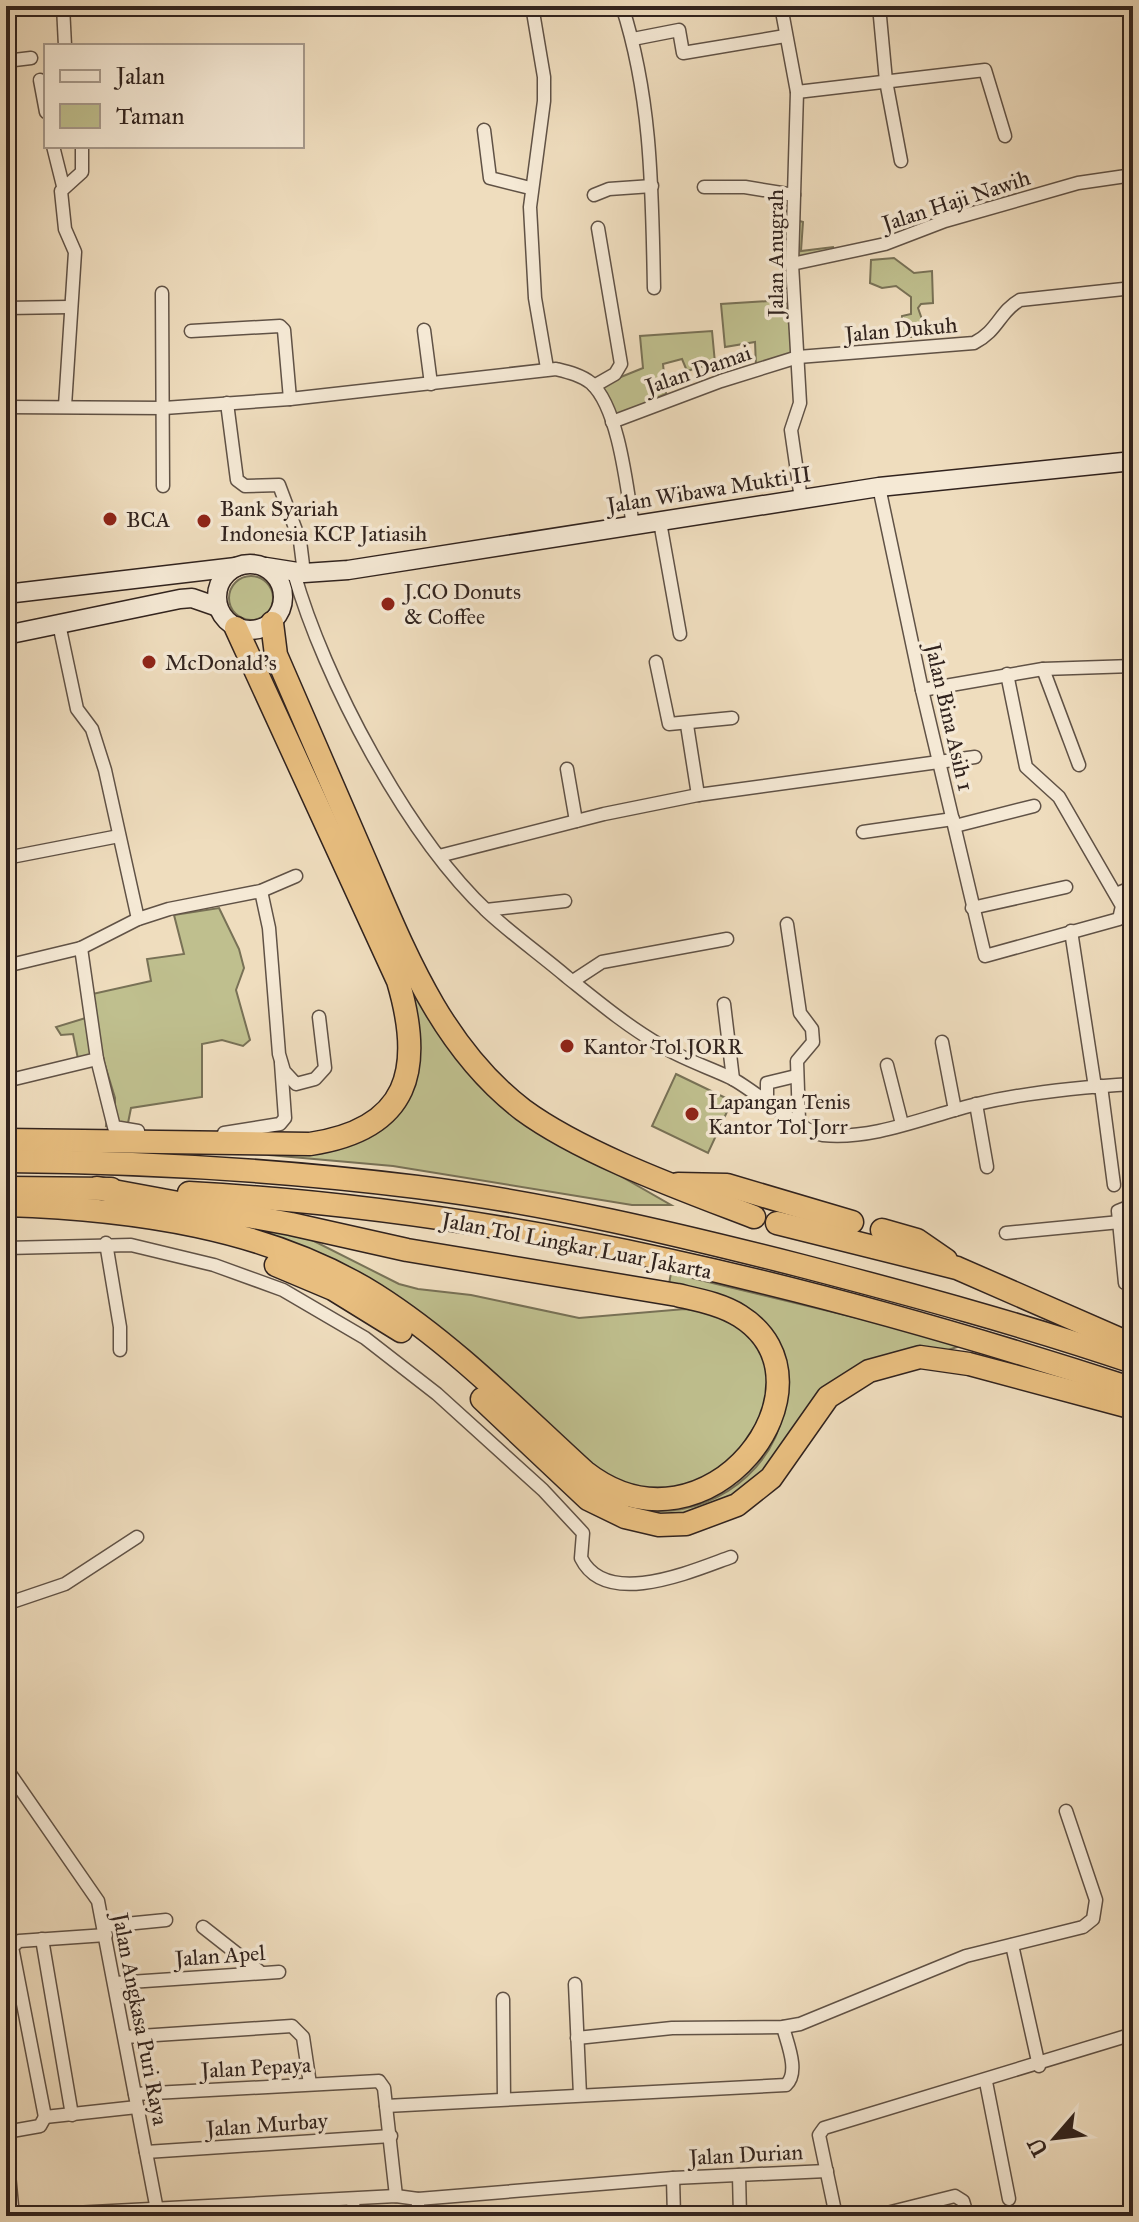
<svg xmlns="http://www.w3.org/2000/svg" width="1139" height="2222" viewBox="0 0 1139 2222" font-family="'IM FELL Great Primer',serif">
	<rect width="100%" height="100%" fill="#efddbe"/>
	<filter id="stains"><feTurbulence type="fractalNoise" baseFrequency=".0025" numOctaves="4"/><feColorMatrix values="0 0 0 0 .2 0 0 0 0 .09 0 0 0 0 .02 0 0 0 .5 -.17"/></filter>
	<radialGradient id="worn" r=".72"><stop offset=".6" stop-color="#630" stop-opacity="0"/><stop offset="1" stop-color="#630" stop-opacity=".3"/></radialGradient>
	<g fill="#bfbf8e" stroke="#787156" stroke-width="2">
		<path d="M793 219 803 222 801 251 833 247 835 255 792 264Z"/>
		<path d="M894 258 914 273 932 271 933 303 921 304 918 308 924 325 919 337H908L901 332 902 316 911 314V297L896 286 882 288 870 283 871 260Z"/>
		<path d="M785 300 794 355 756 366 755 342 725 347 721 304Z"/>
		<path d="M712 331 715 363 687 371 682 359 663 364 666 394 616 416 601 385 643 368 640 336Z"/>
		<circle cx="251" cy="598" r="22"/>
		<path d="M219 908 239 949 244 968 236 990 250 1040 243 1046 222 1040 202 1044V1097L131 1108 128 1123 106 1126 108 1112 115 1110V1098L101 1052 78 1059 73 1034 61 1035 56 1027 92 1016 88 995 151 981 147 959 184 954 174 915Z"/>
		<path d="M407 983 452 1051 507 1111 671 1205H632L393 1166 269 1155 265 1152H302L401 1103Z"/>
		<path d="M676 1074 732 1101 708 1153 652 1126Z"/>
		<path d="M215 1215 298 1233 399 1284 418 1289 471 1295 579 1318 685 1309 711 1312 752 1336 765 1358 772 1400 719 1480 641 1495 593 1468 466 1356Z"/>
		<path d="M671 1273 953 1341 957 1347 817 1396 801 1416 775 1462 733 1501 682 1518 628 1510 601 1496V1492C621 1493 636 1510 658 1511 724 1512 787 1458 785 1389 784 1371 770 1349 764 1332L669 1284Z"/>
	</g>
	<g fill="none" stroke-linecap="round" stroke-linejoin="round">
		<g stroke="#605246" stroke-width="15">
			<g id="street">
				<path d="M63 6 65 46"/>
				<path d="M532 6 544 77V101L530 207 535 298 547 368"/>
				<path d="M622 6C652 98 652 193 654 288"/>
				<path d="M781 6 797 92 792 264 800 403 791 430 801 499"/>
				<path d="M879 6 886 81 901 161"/>
				<path d="M633 39 679 30 683 53 785 36"/>
				<path d="M6 61 31 58"/>
				<path d="M40 80 46 112"/>
				<path d="M797 92 985 70 1005 136"/>
				<path d="M484 130 490 178 530 188"/>
				<path d="M53 146 63 186"/>
				<path d="M704 187H745L794 195"/>
				<path d="M594 195 609 189 652 186"/>
				<path d="M1133 196V248"/>
				<path d="M792 264 885 244 945 221 1078 183 1133 175"/>
				<path d="M162 293 163 486"/>
				<path d="M6 308 69 307"/>
				<path d="M424 330 431 384"/>
				<path d="M191 331 280 326 284 330 290 399"/>
				<path d="M594 386 615 374 621 364 598 228"/>
				<path d="M227 403 237 480 245 486 279 485 300 541 304 573"/>
				<path d="M65 406 75 252 65 229 61 191 82 172V146"/>
				<path d="M6 407 164 408 290 399 556 369C568 372 581 375 591 383 619 408 627 489 633 526"/>
				<path d="M612 422 721 381 798 357 974 343C998 331 999 312 1020 300L1133 288"/>
				<path d="M879 487 922 690 985 956 1119 919 1122 906 1059 797 1026 767 1007 674"/>
				<path d="M660 522 680 634"/>
				<path d="M294 573C324 679 407 836 488 912 513 935 541 955 567 977 597 1001 627 1026 660 1045 682 1059 708 1067 731 1078 756 1091 801 1132 823 1135 875 1140 927 1116 977 1104 1028 1092 1081 1087 1133 1084"/>
				<path d="M59 624 77 709 92 729 105 770 138 919"/>
				<path d="M656 662 669 724 732 718"/>
				<path d="M1043 669 1079 765"/>
				<path d="M922 690 1043 669 1133 666"/>
				<path d="M687 725 698 795"/>
				<path d="M567 769 576 821"/>
				<path d="M955 826 1034 806"/>
				<path d="M863 832 953 819"/>
				<path d="M439 856 604 814 698 795 975 757"/>
				<path d="M6 858 119 836"/>
				<path d="M261 891 269 928 279 1054 284 1071 296 1084 315 1079 325 1068 319 1017"/>
				<path d="M1116 894 1133 887"/>
				<path d="M972 908 1066 887"/>
				<path d="M486 910 565 901"/>
				<path d="M787 924 800 1013 812 1029 813 1042 797 1061 799 1121"/>
				<path d="M1071 931 1095 1087"/>
				<path d="M6 966 81 948 138 919 169 909 261 891 296 876"/>
				<path d="M573 981 602 962 727 939"/>
				<path d="M724 1004 733 1079"/>
				<path d="M942 1042 955 1110"/>
				<path d="M97 1059 114 1127 138 1131"/>
				<path d="M887 1065 902 1124"/>
				<path d="M6 1081 97 1059 81 948"/>
				<path d="M1101 1086 1114 1185"/>
				<path d="M767 1100V1083L796 1076"/>
				<path d="M976 1104 987 1167"/>
				<path d="M224 1133 280 1124 285 1118 281 1063"/>
				<path d="M1006 1233 1120 1222"/>
				<path d="M106 1243 120 1327V1350"/>
				<path d="M6 1248 131 1245 214 1265 283 1290 365 1338 437 1394 543 1490 583 1533 581 1558C606 1609 692 1571 731 1557"/>
				<path d="M1125 1283 1118 1211 1133 1205"/>
				<path d="M6 1604 65 1584 137 1537"/>
				<path d="M6 1768 98 1901 157 2210"/>
				<path d="M105 1926 166 1920"/>
				<path d="M203 1927 259 1971"/>
				<path d="M42 1939 72 2115"/>
				<path d="M1012 1945 1039 2066"/>
				<path d="M115 1983 279 1972"/>
				<path d="M575 1984 580 2095"/>
				<path d="M503 1999 504 2099"/>
				<path d="M125 2037 292 2026 303 2037 310 2084"/>
				<path d="M577 2038 672 2028 783 2027 800 2024 966 1956 1083 1927 1093 1919 1096 1900 1066 1811"/>
				<path d="M986 2082 1009 2199"/>
				<path d="M135 2094 379 2081 384 2088 396 2196"/>
				<path d="M386 2106 786 2085C800 2072 787 2043 783 2027"/>
				<path d="M45 2117 12 1947 19 1941 106 1935"/>
				<path d="M45 2117 137 2107"/>
				<path d="M6 2132 40 2126 45 2117"/>
				<path d="M6 2143 12 2206"/>
				<path d="M146 2152 391 2136"/>
				<path d="M739 2175 740 2216"/>
				<path d="M673 2178 674 2216"/>
				<path d="M353 2199 354 2216"/>
				<path d="M74 2213 396 2196 418 2199 673 2178 827 2171"/>
				<path d="M418 2216V2199"/>
				<path d="M836 2216 819 2135 824 2128 1133 2034"/>
				<path d="M875 2216 955 2196 963 2201 966 2211 962 2216"/>
			</g>
		</g>
		<g stroke="#31231e" stroke-width="21">
			<g id="secondary">
				<circle cx="250" cy="597" r="33"/>
				<path d="M266 567 304 573 348 570 879 487 1133 461"/>
				<path d="M6 594 236 567"/>
				<path d="M6 635 180 599 192 598 218 607"/>
			</g>
		</g>
		<g stroke="#31231e" stroke-width="25">
			<g id="highway">
				<path d="M272 623 276 655C304 720 333 786 361 851 402 945 438 1045 523 1110 583 1154 684 1190 754 1217"/>
				<path d="M6 1140 310 1144C410 1129 424 1069 398 981L236 628"/>
				<path d="M6 1161C143 1162 280 1170 417 1187 546 1203 676 1234 802 1266 913 1295 1024 1325 1133 1362"/>
				<path d="M678 1184 727 1185 852 1222"/>
				<path d="M6 1188 111 1189"/>
				<path d="M189 1193C512 1210 827 1289 1133 1389"/>
				<path d="M6 1205C131 1209 267 1227 376 1295 453 1344 518 1411 585 1472 708 1568 846 1383 740 1316 721 1304 698 1300 677 1295L407 1250 291 1224 97 1188"/>
				<path d="M777 1223 957 1268 1133 1345"/>
				<path d="M882 1230 917 1240 946 1260"/>
				<path d="M276 1265 333 1289 401 1331"/>
				<path d="M482 1399 588 1499 625 1517 659 1525 686 1524 737 1505 771 1478 828 1397 869 1371 920 1357 969 1364 1133 1408"/>
			</g>
		</g>
		<use href="#street" stroke="#f5e9d5" stroke-width="12"/>
		<use href="#secondary" stroke="#f5e9d5" stroke-width="18"/>
		<use href="#highway" stroke="#e8be7f" stroke-width="22"/>
	</g>
	<g fill="#8f2418" stroke="#f5e9d5" stroke-width="3">
		<circle cx="110" cy="519" r="8"/>
		<circle cx="204" cy="521" r="8"/>
		<circle cx="388" cy="604" r="8"/>
		<circle cx="149" cy="662" r="8"/>
		<circle cx="567" cy="1046" r="8"/>
		<circle cx="692" cy="1114" r="8"/>
	</g>
	<g text-anchor="middle" stroke-width="7" stroke-linejoin="round" paint-order="stroke">
		<g font-size="22" fill="#31231e" stroke="#f5e9d5">
			<text transform="translate(956 200) rotate(-18)" y="8">Jalan Haji Nawih</text>
			<text transform="translate(775 253) rotate(-90)" y="8">Jalan Anugrah</text>
			<text transform="translate(901 329) rotate(-5)" y="8">Jalan Dukuh</text>
			<text transform="translate(698 369) rotate(-19)" y="8">Jalan Damai</text>
			<text transform="translate(709 489) rotate(-9)" y="8">Jalan Wibawa Mukti II</text>
			<text transform="translate(950 717) rotate(77)" y="8">Jalan Bina Asih 1</text>
			<text transform="translate(577 1245) rotate(11)" y="8">Jalan Tol Lingkar Luar Jakarta</text>
			<text transform="translate(220 1955) rotate(-4)" y="8">Jalan Apel</text>
			<text transform="translate(141 2019) rotate(79)" y="8">Jalan Angkasa Puri Raya</text>
			<text transform="translate(256 2067) rotate(-3)" y="8">Jalan Pepaya</text>
			<text transform="translate(267 2124) rotate(-4)" y="8">Jalan Murbay</text>
			<text transform="translate(746 2154) rotate(-3)" y="8">Jalan Durian</text>
		</g>
		<g font-size="22" fill="#31231e" stroke="#f5e9d5" text-anchor="start">
			<text x="220" y="516">Bank Syariah<tspan x="220" dy="25">Indonesia KCP Jatiasih</tspan></text>
			<text x="126" y="527">BCA</text>
			<text x="404" y="599">J.CO Donuts<tspan x="404" dy="25">&amp; Coffee</tspan></text>
			<text x="165" y="670">McDonald's</text>
			<text x="583" y="1054">Kantor Tol JORR</text>
			<text x="708" y="1109">Lapangan Tenis<tspan x="708" dy="25">Kantor Tol Jorr</tspan></text>
		</g>
	</g>
	<rect width="1139" height="2222" fill="none" stroke="#efddbe" stroke-width="32"/>
	<rect x="8" y="8" width="1123" height="2206" fill="none" stroke="#31231e" stroke-width="4"/>
	<rect x="16" y="16" width="1107" height="2190" fill="none" stroke="#31231e" stroke-width="2"/>
	<rect x="44" y="44" width="260" height="104" fill="#f5e9d5" stroke="#a79a8c" stroke-width="2"/>
	<rect x="60" y="70" width="40" height="12" fill="#f5e9d5" stroke="#a79a8c" stroke-width="2"/>
	<text x="116" y="84" font-size="24" fill="#31231e">Jalan</text>
	<rect x="60" y="104" width="40" height="24" fill="#bfbf8e" stroke="#a79a8c" stroke-width="2"/>
	<text x="116" y="124" font-size="24" fill="#31231e">Taman</text>
	<g transform="translate(1055 2138) rotate(242)" stroke="#f5e9d5" stroke-width="6" paint-order="stroke">
	<path d="M0-6L14 30L0 20L-14 30Z" fill="#31231e"/>
	<text y="-12" font-size="22" font-weight="bold" text-anchor="middle" fill="#31231e">U</text>
	</g>
	<rect width="100%" height="100%" filter="url(#stains)"/>
	<rect width="100%" height="100%" fill="url(#worn)"/>
</svg>
